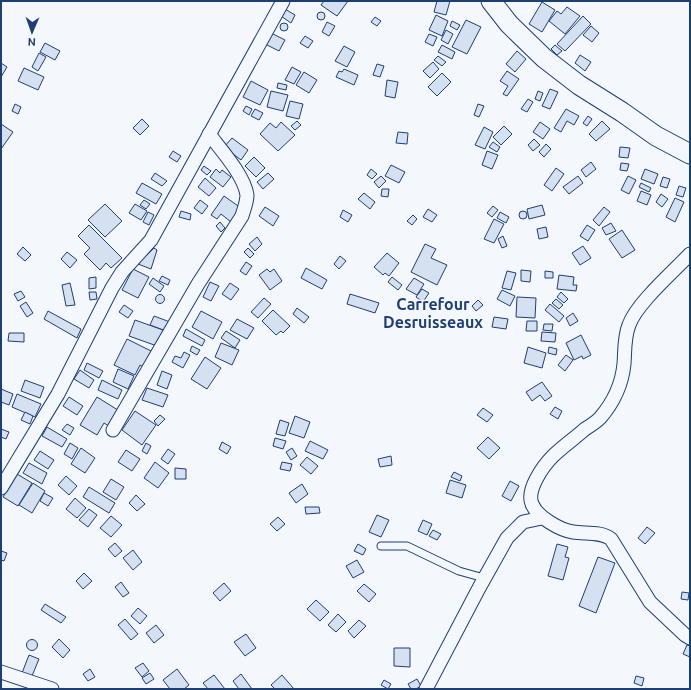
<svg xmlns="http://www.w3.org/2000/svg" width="691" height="690" viewBox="0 0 691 690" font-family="Ubuntu,sans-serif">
	<rect width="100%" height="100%" fill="#f4f7fb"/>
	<g fill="#d5e0f0" stroke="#1d3f73">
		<path d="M324 1H348L337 16 321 5Z"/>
		<path d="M437 1H450L446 15 434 12Z"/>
		<path d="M542 2 555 10 542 32 529 24Z"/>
		<path d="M567 7 580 16 565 34 549 21 557 11 561 14Z"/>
		<path d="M285 9 295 15 291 23 281 16Z"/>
		<circle cx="321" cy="16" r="4"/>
		<path d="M436 15 448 21 442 36 429 30Z"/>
		<path d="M583 16 591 24 565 51 557 44Z"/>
		<path d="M375 17 381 21 377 26 371 22Z"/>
		<path d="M466 20 481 27 467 54 452 47Z"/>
		<path d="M452 21 460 25 457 30 450 26Z"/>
		<path d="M327 22 335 26 329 36 322 32Z"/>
		<circle cx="284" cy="27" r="4"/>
		<path d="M591 26 599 33 592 42 583 35Z"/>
		<path d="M446 30 453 34 448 44 441 40Z"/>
		<path d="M271 33 285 40 279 51 265 44Z"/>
		<path d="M429 34 437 37 433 46 425 42Z"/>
		<path d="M305 36 313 41 308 48 300 43Z"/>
		<path d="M45 43 60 51 55 60 40 52Z"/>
		<path d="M442 45 455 52 452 59 438 52Z"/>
		<path d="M555 45 562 51 557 55 551 49Z"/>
		<path d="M344 46 355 52 347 67 335 61Z"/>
		<path d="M517 51 526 59 515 72 506 64Z"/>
		<path d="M39 53 46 57 38 71 32 67Z"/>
		<path d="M580 55 591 62 585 71 575 63Z"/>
		<path d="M438 56 446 62 442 66 434 60Z"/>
		<path d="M433 62 439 69 430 78 423 71Z"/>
		<path d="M1 63 7 67 1 77Z"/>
		<path d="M377 64 384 66 380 77 373 75Z"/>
		<path d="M292 67 301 72 294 84 285 80Z"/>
		<path d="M24 68 44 77 38 90 18 81Z"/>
		<path d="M344 69 358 75 354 85 336 77 339 71 342 72Z"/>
		<path d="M507 71 519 79 507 96 503 94 508 86 500 81Z"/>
		<path d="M304 72 317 80 309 93 296 85Z"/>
		<path d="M442 73 451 82 437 96 428 87Z"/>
		<path d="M387 80 398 82 395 98 385 96Z"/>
		<path d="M251 81 268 90 260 105 243 97Z"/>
		<path d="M278 83 287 85 286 90 277 88Z"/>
		<path d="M550 89 558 92 550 109 542 106Z"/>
		<path d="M271 91 288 95 283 111 267 107Z"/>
		<path d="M538 91 543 93 540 101 535 99Z"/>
		<path d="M528 99 533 102 527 112 521 109Z"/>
		<path d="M290 101 303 104 299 119 286 116Z"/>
		<path d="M15 104 21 107 18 114 12 111Z"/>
		<path d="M478 104 484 106 479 117 474 115Z"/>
		<path d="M246 106 252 109 249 115 243 111Z"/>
		<path d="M255 109 263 113 259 120 251 116Z"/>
		<path d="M566 109 579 116 574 125 567 121 561 132 554 128Z"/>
		<path d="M588 116 592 119 587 126 583 123Z"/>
		<path d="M142 119 149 126 140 135 133 128Z"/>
		<path d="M297 121 301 125 295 130 291 126Z"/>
		<path d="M602 121 610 129 596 141 589 134Z"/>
		<path d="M281 122 295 135 278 151 260 134 270 123 276 128Z"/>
		<path d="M540 122 550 129 543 139 533 132Z"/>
		<path d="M1 124 13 132 1 149Z"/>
		<path d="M504 126 512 134 501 145 493 137Z"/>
		<path d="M484 127 493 132 485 149 475 145Z"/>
		<path d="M398 132 408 133 407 144 396 143Z"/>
		<path d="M232 138 248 150 241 160 224 147Z"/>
		<path d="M534 139 540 145 533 151 528 145Z"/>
		<path d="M493 142 500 147 497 152 489 147Z"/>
		<path d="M546 144 551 149 544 157 539 152Z"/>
		<path d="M620 147 630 148 628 158 619 157Z"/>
		<path d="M173 151 181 156 177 162 169 157Z"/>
		<path d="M487 151 498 155 492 169 482 165Z"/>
		<path d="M254 157 265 168 256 177 245 166Z"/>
		<path d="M591 162 596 169 586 177 581 170Z"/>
		<path d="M621 163 629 164 627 171 620 170Z"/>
		<path d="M391 165 405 172 399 183 385 176Z"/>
		<path d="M204 166 211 171 207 175 201 170Z"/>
		<path d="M556 168 564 174 552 191 544 185Z"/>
		<path d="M216 169 220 173 222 170 231 177 223 187 210 177Z"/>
		<path d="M371 169 377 174 372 179 367 175Z"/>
		<path d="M645 169 658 174 654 184 641 179Z"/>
		<path d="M155 173 167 181 162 186 151 179Z"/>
		<path d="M268 173 274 179 263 189 257 182Z"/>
		<path d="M381 176 386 181 379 188 374 182Z"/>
		<path d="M578 176 583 183 569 194 563 187Z"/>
		<path d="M628 176 636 180 629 194 621 190Z"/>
		<path d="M663 177 670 179 667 188 660 186Z"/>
		<path d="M205 178 216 188 209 196 198 187Z"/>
		<path d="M142 183 162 194 156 204 136 193Z"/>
		<path d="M641 183 651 188 649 192 639 187Z"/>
		<path d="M679 186 686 188 683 197 676 195Z"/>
		<path d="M382 189H389L388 197 381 196Z"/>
		<path d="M641 191 651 195 647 205 637 201Z"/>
		<path d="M364 193 375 202 370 209 358 199Z"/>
		<path d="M661 194 668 199 662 207 656 202Z"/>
		<path d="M224 196 241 208 231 222 221 214 217 219 211 215Z"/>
		<path d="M675 198 684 202 675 222 666 217Z"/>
		<path d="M144 200 150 204 146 209 140 205Z"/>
		<path d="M200 200 208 206 202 214 194 208Z"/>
		<path d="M105 204 122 221 105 237 88 220Z"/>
		<path d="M135 204 147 211 141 220 129 213Z"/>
		<path d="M542 205 545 215 529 219 527 209Z"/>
		<path d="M493 206 498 210 492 217 487 213Z"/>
		<path d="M265 207 279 216 273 226 259 216Z"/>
		<path d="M604 207 610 212 599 226 593 220Z"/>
		<path d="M428 209 437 215 432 222 423 217Z"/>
		<path d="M343 210 352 215 348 222 340 217Z"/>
		<path d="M181 211 191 214 190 220 179 217Z"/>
		<circle cx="523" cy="215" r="4"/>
		<path d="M148 212 154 215 149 225 143 222Z"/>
		<path d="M500 212 509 217 506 223 497 218Z"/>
		<path d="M413 215 417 219 412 225 407 221Z"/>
		<path d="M494 219 504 224 494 243 484 239Z"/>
		<path d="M220 222 225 228 221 232 216 226Z"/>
		<path d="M611 223 616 231 606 235 602 228Z"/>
		<path d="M89 225 122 258 111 268 106 263 100 270 84 254 90 248 78 236Z"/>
		<path d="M587 225 595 230 588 241 580 236Z"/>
		<path d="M546 227 548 237 539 239 537 229Z"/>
		<path d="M622 230 635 250 622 258 609 239Z"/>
		<path d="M503 236 507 246 502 248 498 239Z"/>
		<path d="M257 237 262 244 255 251 249 244Z"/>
		<path d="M425 244 436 249 431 258 447 265 437 285 411 272Z"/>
		<path d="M583 246 591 258 580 265 572 253Z"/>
		<path d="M23 247 31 255 25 261 17 254Z"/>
		<path d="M154 248 157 250 151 269 138 264Z"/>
		<path d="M248 248 254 254 250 258 244 252Z"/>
		<path d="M67 252 77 260 70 268 61 259Z"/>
		<path d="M387 253 399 263 389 276 385 273 383 275 374 267Z"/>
		<path d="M340 256 346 261 339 269 334 264Z"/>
		<path d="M246 262 252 266 246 275 240 271Z"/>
		<path d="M306 268 327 280 322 289 301 278Z"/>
		<path d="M133 269 149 277 138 298 122 290Z"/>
		<path d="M267 269 270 272 274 269 282 281 270 290 259 275Z"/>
		<path d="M521 270 531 271 530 282 521 281Z"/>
		<path d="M507 271 516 273 511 290 502 288Z"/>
		<path d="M545 271 553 272V278H545Z"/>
		<path d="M559 275 574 277 573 285H577L576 291 557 289Z"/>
		<path d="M162 276 170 280 168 285 159 281Z"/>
		<path d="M96 277V288L89 289V278Z"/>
		<path d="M392 277 402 285 398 290 388 282Z"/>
		<path d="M153 278 164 286 160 292 149 284Z"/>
		<path d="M414 278 424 284 417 295 406 289Z"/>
		<path d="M210 282 219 286 211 301 203 297Z"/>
		<path d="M70 283 75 305 66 306 62 285Z"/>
		<path d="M230 283 239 289 231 300 222 294Z"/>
		<path d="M422 289 429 293 423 302 416 297Z"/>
		<path d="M502 290 515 296 510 306 497 299Z"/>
		<path d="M21 291 25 297 18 301 14 294Z"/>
		<path d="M89 292H96L97 299 90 300Z"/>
		<path d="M561 292 568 299 564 303 557 297Z"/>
		<path d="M350 294 379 303 375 313 347 304Z"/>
		<circle cx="160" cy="299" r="4.5"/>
		<path d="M517 297 536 298 535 318 516 317Z"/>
		<path d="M264 298 271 304 258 318 251 312Z"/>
		<path d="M556 299 563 305 559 309 552 303Z"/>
		<path d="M478 300 483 305 476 311 472 306Z"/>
		<path d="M26 302 33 313 27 317 20 306Z"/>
		<path d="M550 304 564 316 559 322 545 310Z"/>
		<path d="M124 305 133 311 128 318 119 312Z"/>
		<path d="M297 308 309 317 304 323 293 314Z"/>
		<path d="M273 310 290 326 283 333 281 331 276 335 262 321Z"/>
		<path d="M48 311 81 329 77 338 44 319Z"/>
		<path d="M201 311 222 322 213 339 192 327Z"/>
		<path d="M573 313 578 321 570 326 566 318Z"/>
		<path d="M154 316 170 322 166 331 150 325Z"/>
		<path d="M494 317 508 319 506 329 492 327Z"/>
		<path d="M237 319 254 328 247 339 230 330Z"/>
		<path d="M135 320 163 330 157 346 129 336Z"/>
		<path d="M527 321H537V331H526Z"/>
		<path d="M544 324H553L552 331 543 330Z"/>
		<path d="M186 329 205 340 202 346 183 336Z"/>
		<path d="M226 331 240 340 235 348 221 338Z"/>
		<path d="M542 332 556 333 555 342 541 341Z"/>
		<path d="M9 333H24V342L8 341Z"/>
		<path d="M581 335 591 355 583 359 582 356 574 360 566 343Z"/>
		<path d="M127 339 153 352 145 368 140 365 135 375 114 365Z"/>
		<path d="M221 343 239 350 232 365 215 357Z"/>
		<path d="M192 346 200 350 197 355 190 351Z"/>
		<path d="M528 347 546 353 542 368 524 363Z"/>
		<path d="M549 347 557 349 556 355 548 353Z"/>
		<path d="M184 352 190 355 183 368 172 362 175 356 181 358Z"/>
		<path d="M566 355 573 360 565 371 558 365Z"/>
		<path d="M205 357 221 368 207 389 191 379Z"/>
		<path d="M87 363 103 371 99 378 84 370Z"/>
		<path d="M118 369 134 376 128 389 113 382Z"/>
		<path d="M80 370 94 380 89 388 74 379Z"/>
		<path d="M162 371 172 375 167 389 157 385Z"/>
		<path d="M25 380 44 387 40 398 21 391Z"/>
		<path d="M102 380 122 390 118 399 98 390Z"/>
		<path d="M542 382 552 396 545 401 540 395 532 401 526 392Z"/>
		<path d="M147 388 168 395 163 407 142 400Z"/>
		<path d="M1 389 13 394 9 405 1 402Z"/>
		<path d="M17 394 41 404 35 417 12 407Z"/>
		<path d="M69 397 83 406 77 415 63 406Z"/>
		<path d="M97 397 121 412 112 428 104 423 97 435 80 425Z"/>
		<path d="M555 407 562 411 558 419 550 414Z"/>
		<path d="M483 408 493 415 487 422 477 415Z"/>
		<path d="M135 411 156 425 142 445 122 430Z"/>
		<path d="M25 412 33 416 30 424 21 420Z"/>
		<path d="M160 415 165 419 158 426 154 421Z"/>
		<path d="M295 416 310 422 304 438 289 433Z"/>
		<path d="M280 420 289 423 285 436 276 434Z"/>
		<path d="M67 424 74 428 70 435 62 430Z"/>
		<path d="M47 427 67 439 62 447 42 436Z"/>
		<path d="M1 429 9 432 6 439 1 437Z"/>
		<path d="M488 437 500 448 489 459 477 448Z"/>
		<path d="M275 438 286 441 283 449 273 446Z"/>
		<path d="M310 441 328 450 323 459 305 451Z"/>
		<path d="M222 442 231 447 227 454 219 449Z"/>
		<path d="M70 443 78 448 72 459 64 454Z"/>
		<path d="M146 443 151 446 147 454 142 451Z"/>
		<path d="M81 448 95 458 85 473 71 464Z"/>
		<path d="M292 448 297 456 291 460 286 452Z"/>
		<path d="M168 449 175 454 168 464 161 459Z"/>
		<path d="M126 450 140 459 132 471 118 462Z"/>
		<path d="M40 451 54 460 48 469 34 460Z"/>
		<path d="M391 456 392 465 380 467 378 459Z"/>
		<path d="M307 457 318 466 311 474 300 465Z"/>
		<path d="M155 462 169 473 158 488 144 478Z"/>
		<path d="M282 462 292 464 290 471 280 469Z"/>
		<path d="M29 463 47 473 42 484 23 473Z"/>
		<path d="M175 468 186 469V479H175Z"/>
		<path d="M454 472 462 476 460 481 451 477Z"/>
		<path d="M17 474 32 483 18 506 3 497Z"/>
		<path d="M66 476 77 486 69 495 58 485Z"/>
		<path d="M111 479 124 487 116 500 103 492Z"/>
		<path d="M450 480 466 485 462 498 446 493Z"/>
		<path d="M510 481 519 486 511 501 502 496Z"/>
		<path d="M33 483 45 491 32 513 19 505Z"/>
		<path d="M302 484 308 494 296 503 289 493Z"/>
		<path d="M89 487 115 503 109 513 83 497Z"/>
		<path d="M44 493 53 498 48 506 40 501Z"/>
		<path d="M136 495 145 504 137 511 129 503Z"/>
		<path d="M75 498 86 508 77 518 66 509Z"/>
		<path d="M305 507H319L320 513 306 514Z"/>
		<path d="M89 509 97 515 88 527 79 520Z"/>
		<path d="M377 515 389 520 381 537 369 532Z"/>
		<path d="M111 516 122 525 111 537 100 528Z"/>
		<path d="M278 517 285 524 277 531 270 524Z"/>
		<path d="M423 520 432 524 427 535 418 531Z"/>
		<path d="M647 527 655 533 645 544 638 538Z"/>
		<path d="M433 530 441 534 437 540 429 536Z"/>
		<path d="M115 543 122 551 115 557 108 549Z"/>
		<path d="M358 544 366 549 363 555 354 551Z"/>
		<path d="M557 544 568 547 565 557 569 558 563 580 548 576Z"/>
		<path d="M133 550 142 562 133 570 123 558Z"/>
		<path d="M1 551 7 553 4 561 1 560Z"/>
		<path d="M598 557 615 563 596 613 579 606Z"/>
		<path d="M357 560 364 572 353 578 346 566Z"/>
		<path d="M84 573 92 581 83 589 76 581Z"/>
		<path d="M121 582 129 593 123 597 115 587Z"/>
		<path d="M224 583 231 591 220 601 213 593Z"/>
		<path d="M364 584 376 594 369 602 357 591Z"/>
		<path d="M682 592 689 593 688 600 681 599Z"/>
		<path d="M316 600 329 612 320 621 307 609Z"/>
		<path d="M45 604 66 617 61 623 41 610Z"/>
		<path d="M138 608 147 616 140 624 131 616Z"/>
		<path d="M338 614 346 622 336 632 328 625Z"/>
		<path d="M125 619 138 634 131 640 118 625Z"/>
		<path d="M359 620 366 626 354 638 348 631Z"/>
		<path d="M156 625 164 635 154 643 146 633Z"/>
		<path d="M246 634 256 648 245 656 234 642Z"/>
		<path d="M59 639 70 650 63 658 52 647Z"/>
		<circle cx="32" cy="645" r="5.5"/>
		<path d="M687 645 690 646V657L683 654Z"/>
		<path d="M394 648H410V667L394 666Z"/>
		<path d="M29 655 39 659 32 676 22 673Z"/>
		<path d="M143 663 149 671 142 677 135 668Z"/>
		<path d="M90 669 95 677 88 681 83 674Z"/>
		<path d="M177 669 189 685 184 689H170L163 680Z"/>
		<path d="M150 673 154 679 146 684 142 678Z"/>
		<path d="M241 674 252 689H239L233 681Z"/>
		<path d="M214 675 225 689H208L203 683Z"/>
		<path d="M282 675 294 689H275L271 685Z"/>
		<path d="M636 676 644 678 642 686 634 683Z"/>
		<path d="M417 679 421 686 416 689H411L408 684Z"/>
		<path d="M384 680 391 684 388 689 381 685Z"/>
	</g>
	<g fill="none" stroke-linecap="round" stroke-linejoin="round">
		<g stroke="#1d3f73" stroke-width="9">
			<path id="lane" d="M381 546H407L459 571 484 578"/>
		</g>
		<g stroke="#1d3f73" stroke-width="15">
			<g id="street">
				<path d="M690 254C674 271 636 304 629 325 624 337 625 351 624 364 622 384 613 403 600 418 596 422 590 426 585 429 575 438 562 447 553 456 543 466 526 490 532 504 537 517 560 530 573 532 585 534 601 531 611 539L650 602 685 635 690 638"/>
				<path d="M113 430 198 284 242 216C244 209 247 202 247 195 244 175 221 150 209 134"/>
				<path d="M1 488 58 394 112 288 122 272 151 240 283 1"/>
				<path d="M1 672 52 689"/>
				<path d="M426 689 479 588 507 538 523 522 542 518"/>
			</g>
		</g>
		<g stroke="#1d3f73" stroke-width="21">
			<path id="secondary" d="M491 1 509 24 544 58 579 85 622 112 656 136 690 154"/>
		</g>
		<use href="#lane" stroke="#f4f7fb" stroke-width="7"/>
		<use href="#street" stroke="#f4f7fb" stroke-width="13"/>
		<use href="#secondary" stroke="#f4f7fb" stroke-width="19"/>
	</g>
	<g text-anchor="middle" stroke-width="3" stroke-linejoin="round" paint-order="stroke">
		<g font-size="16" font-weight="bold" fill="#1d3f73" stroke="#f4f7fb">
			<text x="433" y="310">Carrefour<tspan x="433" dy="18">Desruisseaux</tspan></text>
		</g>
	</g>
	<rect width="691" height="690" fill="none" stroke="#1d3f73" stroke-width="4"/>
	<g transform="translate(32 32) rotate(182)" stroke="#f4f7fb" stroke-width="3" paint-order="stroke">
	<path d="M0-3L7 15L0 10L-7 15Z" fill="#1d3f73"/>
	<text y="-6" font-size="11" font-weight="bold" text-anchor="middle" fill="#1d3f73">N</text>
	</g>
</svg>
